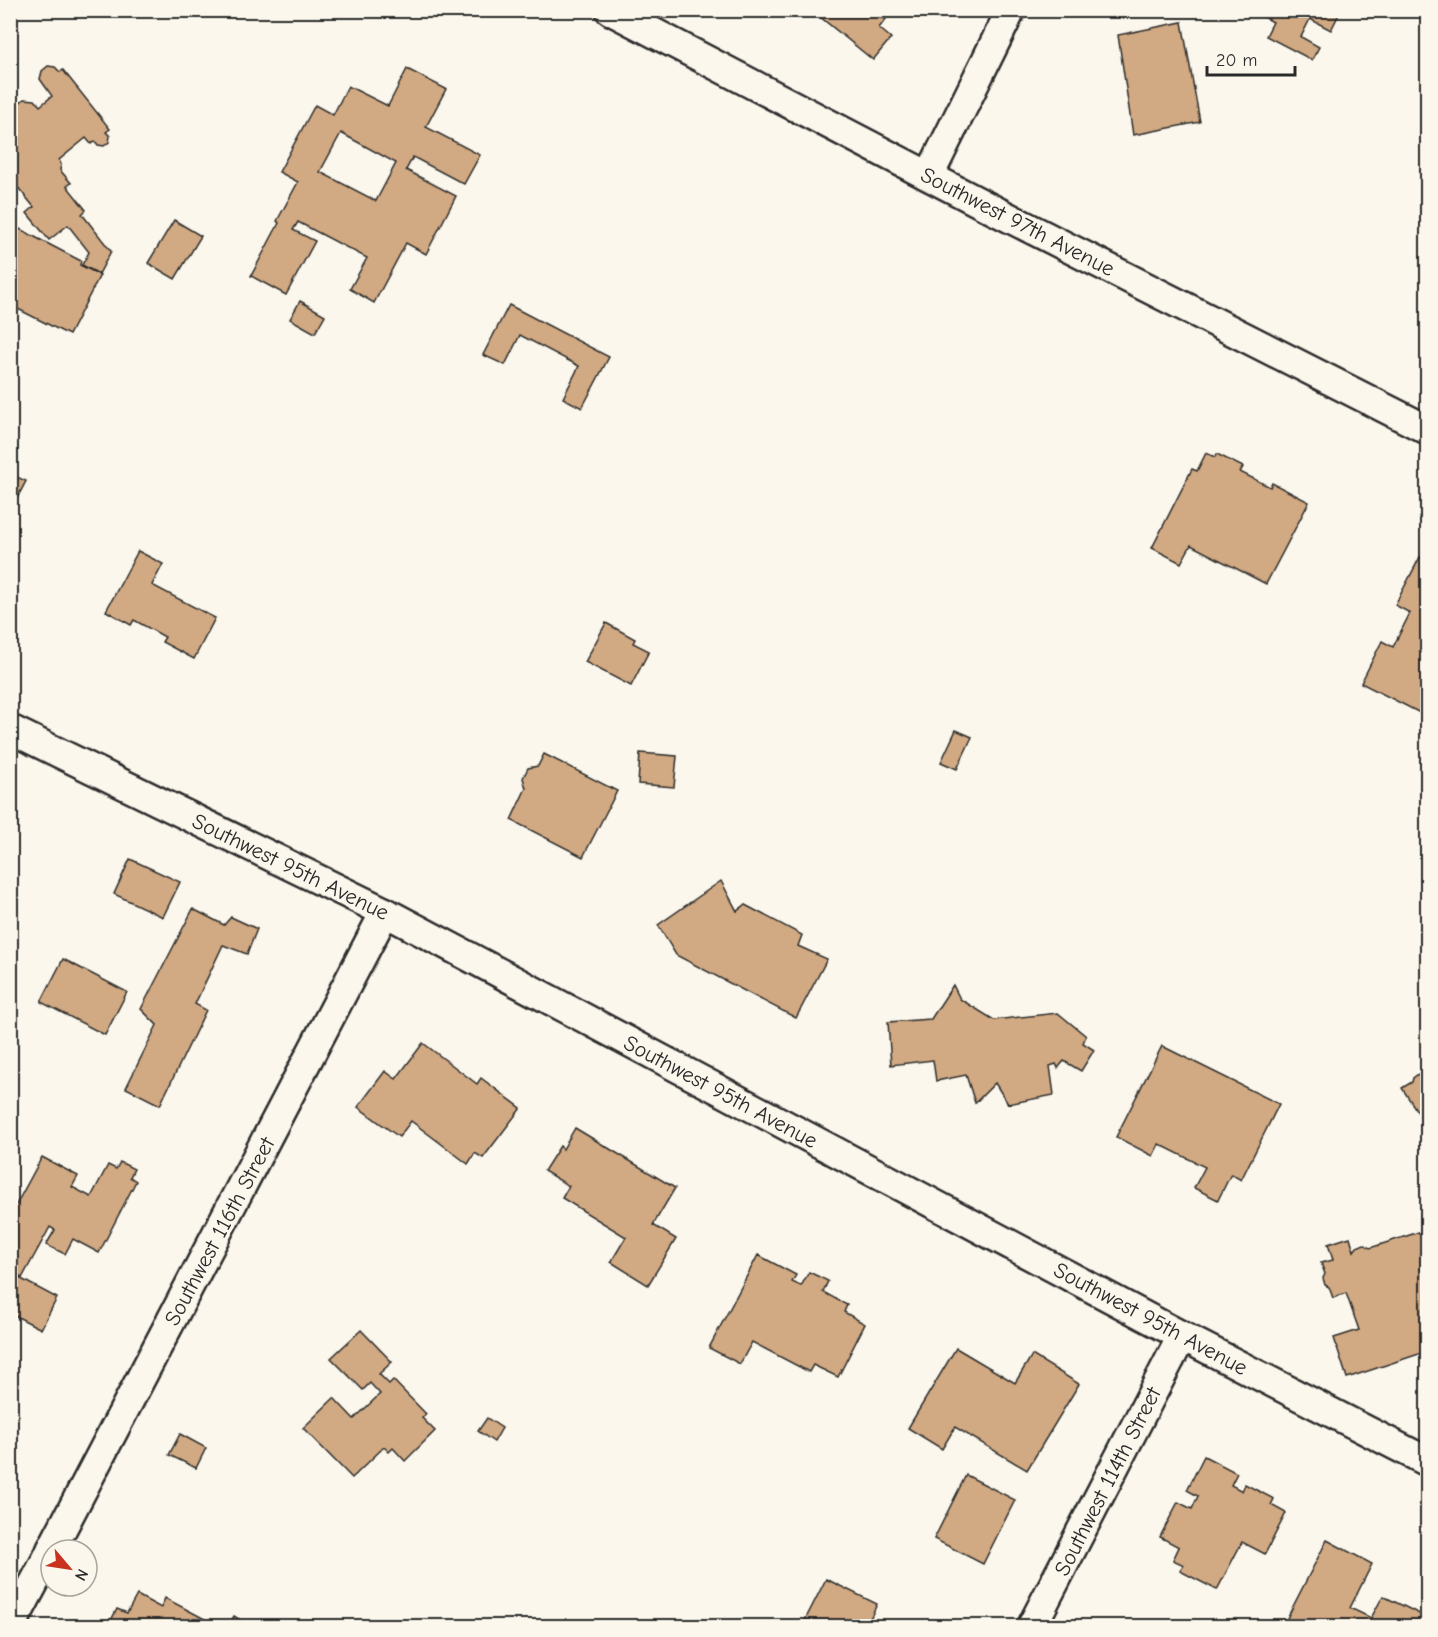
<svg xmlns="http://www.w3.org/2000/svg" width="1438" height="1637" viewBox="0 0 1438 1637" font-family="'Comic Neue',sans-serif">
	<rect width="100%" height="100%" fill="#fbf7ec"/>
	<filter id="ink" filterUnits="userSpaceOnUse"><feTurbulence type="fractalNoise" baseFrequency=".0167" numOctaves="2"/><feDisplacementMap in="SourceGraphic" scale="12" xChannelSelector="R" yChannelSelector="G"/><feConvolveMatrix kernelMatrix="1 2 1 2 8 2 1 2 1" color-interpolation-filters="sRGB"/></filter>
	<g filter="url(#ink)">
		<g fill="#d1a982" stroke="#2b2b2b" stroke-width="1.5" fill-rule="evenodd">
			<path d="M823 10H893L879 28 891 38 873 60 819 16Z"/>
			<path d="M1252 10H1341L1331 30 1310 19 1301 37 1319 47 1312 60 1266 36 1273 22Z"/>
			<path d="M1182 22 1200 122 1133 135 1118 35Z"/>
			<path d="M48 66 55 67 60 72 63 70 110 129 106 132 110 136 109 142 104 146 98 145 95 141 91 144 86 138 59 160 61 164 60 170 71 183 67 186 86 210 82 214 111 251 99 274 82 265 89 252 68 225 49 240 27 213 34 207 16 185 18 183 10 175V125L13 128 19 122 14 117 16 106 24 99 35 100 40 106 52 96 40 79 42 71Z"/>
			<path d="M407 69 446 89 426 127 480 155 464 184 413 157 406 170 456 196 426 254 406 243 374 303 350 289 367 258 298 222 293 230 315 241 286 295 251 276 279 223 277 221 298 182 279 172 315 105 333 115 348 86 388 106ZM341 133 396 163 376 201 320 172Z"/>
			<path d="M174 220 201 236 175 279 148 263Z"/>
			<path d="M10 224 81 261 80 265 100 275 69 335 10 305Z"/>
			<path d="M300 301 325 315 315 333 290 319Z"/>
			<path d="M509 305 609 357 582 408 563 398 579 366 520 335 505 365 483 355Z"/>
			<path d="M1206 453 1215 457 1217 454 1243 467 1240 472 1270 487 1272 483 1309 502 1266 584 1191 545 1181 563 1152 548 1192 469 1197 471Z"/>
			<path d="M10 474 26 481 10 512Z"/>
			<path d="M138 551 163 564 152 585 215 618 194 659 162 642 165 637 134 620 131 625 106 611Z"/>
			<path d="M1420 557 1428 561V717L1361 683 1382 641 1393 647 1410 613 1395 605Z"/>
			<path d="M606 623 635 639 633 643 649 651 631 686 585 662Z"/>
			<path d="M956 730 972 737 957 769 941 762Z"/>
			<path d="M640 753 677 756 674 787 638 784Z"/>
			<path d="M544 754 617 791 583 857 511 820 526 788 523 778 528 768 538 766Z"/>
			<path d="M130 859 180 882 163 917 114 894Z"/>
			<path d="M721 881 737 911 745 905 802 935 798 946 827 959 796 1018 676 955 658 925Z"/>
			<path d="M193 909 224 925 231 917 257 929 247 954 223 945 195 1004 206 1010 160 1105 126 1088 157 1025 141 1009Z"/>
			<path d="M63 959 127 992 105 1035 41 1002Z"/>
			<path d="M953 985 960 999 994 1020 1058 1013 1086 1036 1083 1043 1094 1050 1081 1071 1064 1061 1058 1068 1056 1064 1050 1066 1054 1095 1008 1104 995 1083 975 1103 966 1075 936 1081 933 1060 891 1065 888 1022 931 1019Z"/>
			<path d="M423 1043 477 1084 481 1078 521 1108 483 1158 475 1153 468 1164 411 1121 399 1137 358 1107 385 1071 396 1079Z"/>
			<path d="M1162 1046 1279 1104 1241 1180 1231 1174 1218 1200 1194 1188 1205 1167 1159 1144 1153 1156 1116 1137Z"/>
			<path d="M1428 1072V1128L1402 1088 1412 1082 1413 1078 1418 1074 1423 1075Z"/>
			<path d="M575 1128 675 1188 653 1225 676 1239 648 1285 611 1262 626 1237 562 1198 569 1186 544 1171 560 1146 563 1149Z"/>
			<path d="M42 1157 78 1176 72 1187 91 1197 108 1165 116 1169 120 1162 134 1169 130 1177 136 1181 99 1253 73 1239 65 1254 46 1245 55 1230 50 1227 22 1278 10 1272V1216Z"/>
			<path d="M1419 1232 1421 1236 1423 1235 1428 1248V1261L1424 1262 1428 1273V1351L1347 1378 1334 1338 1359 1330 1346 1293 1333 1298 1329 1287 1325 1285 1323 1278 1325 1274 1321 1263 1333 1260 1328 1244 1350 1237 1354 1251 1357 1247 1364 1244 1370 1248Z"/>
			<path d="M758 1255 796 1275 792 1282 801 1286 809 1272 828 1281 823 1292 847 1305 844 1312 865 1324 838 1377 813 1365 809 1372 752 1342 740 1364 709 1348Z"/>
			<path d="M10 1273 57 1298 41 1329 10 1313Z"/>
			<path d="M361 1330 392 1362 379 1374 389 1384 393 1380 426 1414 422 1418 435 1431 405 1461 393 1448 389 1452 384 1447 352 1478 303 1428 334 1398 354 1419 380 1394 370 1383 363 1390 331 1358Z"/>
			<path d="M956 1348 1015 1383 1032 1355 1079 1384 1027 1470 955 1427 942 1449 908 1428Z"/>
			<path d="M487 1418 502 1428 494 1442 478 1431Z"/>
			<path d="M180 1434 206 1448 196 1468 169 1455Z"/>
			<path d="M1204 1456 1237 1473 1231 1485 1242 1491 1245 1484 1274 1499 1271 1505 1286 1513 1265 1554 1242 1542 1217 1590 1180 1571 1184 1565 1173 1560 1179 1547 1160 1537 1178 1502 1192 1509 1198 1496 1187 1490Z"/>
			<path d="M966 1475 1015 1500 983 1564 934 1539Z"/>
			<path d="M1327 1540 1372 1564 1350 1608 1371 1618 1383 1596 1426 1617 1421 1626H1283Z"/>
			<path d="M826 1579 877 1604 870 1619 885 1626H802Z"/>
			<path d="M137 1595 161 1608 165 1598 218 1626H108L117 1609 127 1613Z"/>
			<path d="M234 1616 245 1623 243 1626H228Z"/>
		</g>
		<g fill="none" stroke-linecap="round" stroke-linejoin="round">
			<g stroke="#2b2b2b" stroke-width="33">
				<g id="minor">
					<path d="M610 10 988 207 1428 430"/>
					<path d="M929 176 1011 10"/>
					<path d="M10 729 385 912 1182 1336 1428 1462"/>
					<path d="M51 1550 385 912"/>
					<path d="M11 1626 51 1551"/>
					<path d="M1032 1626 1182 1336"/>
				</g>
			</g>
			<use href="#minor" stroke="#fbf7ec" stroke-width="28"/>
		</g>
	</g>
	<g text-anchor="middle" stroke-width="6" stroke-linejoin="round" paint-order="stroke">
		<g font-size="22" fill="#2b2b2b" stroke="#fbf7ec">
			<text transform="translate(1018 221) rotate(27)" y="8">Southwest 97th Avenue</text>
			<text transform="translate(291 866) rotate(26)" y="8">Southwest 95th Avenue</text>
			<text transform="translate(721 1091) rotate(28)" y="8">Southwest 95th Avenue</text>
			<text transform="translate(219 1231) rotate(-62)" y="8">Southwest 116th Street</text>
			<text transform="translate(1151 1318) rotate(28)" y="8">Southwest 95th Avenue</text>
			<text transform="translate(1107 1481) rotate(-63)" y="8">Southwest 114th Street</text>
		</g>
	</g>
	<rect width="1438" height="1637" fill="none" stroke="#fbf7ec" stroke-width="36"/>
	<rect x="18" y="18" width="1402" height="1601" fill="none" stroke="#2b2b2b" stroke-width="2" filter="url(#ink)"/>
	<g transform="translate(69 1568) rotate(119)"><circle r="28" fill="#fbf7ec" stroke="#a8a59f" stroke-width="1.5"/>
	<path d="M0-4.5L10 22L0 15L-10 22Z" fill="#c8321e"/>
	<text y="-9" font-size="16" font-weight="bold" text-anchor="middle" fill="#2b2b2b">N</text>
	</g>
	<path d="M1207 66v9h88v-9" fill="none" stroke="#2b2b2b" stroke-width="3"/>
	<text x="1216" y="66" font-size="18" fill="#2b2b2b" stroke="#fbf7ec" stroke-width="4.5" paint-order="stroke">20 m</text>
</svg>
